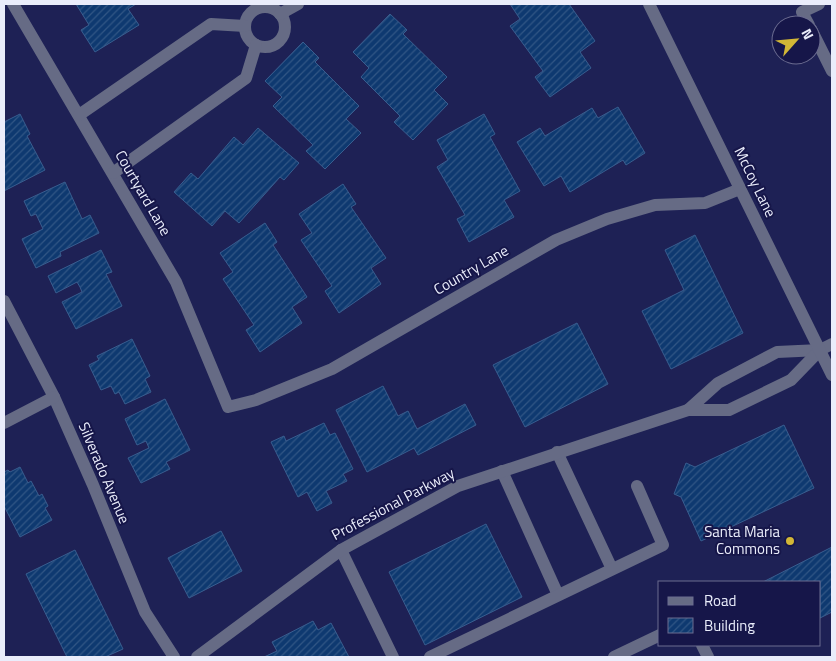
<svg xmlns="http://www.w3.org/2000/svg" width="836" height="661" viewBox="0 0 836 661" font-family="'Titillium Web',sans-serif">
	<defs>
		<pattern id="building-hatch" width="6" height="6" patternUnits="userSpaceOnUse" patternTransform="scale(1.25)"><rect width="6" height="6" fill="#0e3970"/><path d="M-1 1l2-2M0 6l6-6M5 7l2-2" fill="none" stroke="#315685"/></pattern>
	</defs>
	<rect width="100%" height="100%" fill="#1e2155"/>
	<g fill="url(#building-hatch)" stroke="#385d8f">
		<path d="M76 4H136L128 9 139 25 95 52 81 30 89 25Z"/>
		<path d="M510 4H569L595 41 580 52 591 68 550 97 535 77 543 71 510 26 520 19Z"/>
		<path d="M390 14 407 30 403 34 447 77 434 90 448 104 413 140 394 122 400 116 361 77 369 68 353 52Z"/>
		<path d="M303 42 319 58 315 62 359 106 346 119 361 133 325 169 306 151 313 145 273 106 282 97 265 81Z"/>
		<path d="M618 107 645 153 626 165 623 160 570 192 561 176 544 186 517 142 540 128 545 136 592 108 598 118Z"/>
		<path d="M20 114 30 134 27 136 45 170 4 191V122Z"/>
		<path d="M484 114 495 134 490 137 520 191 504 200 514 217 469 242 457 219 465 215 437 167 448 160 437 140Z"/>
		<path d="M258 128 299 163 284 180 280 177 239 223 225 211 212 226 174 192 191 173 198 179 234 137 243 145Z"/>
		<path d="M65 182 82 219 90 215 99 233 60 252 61 256 36 268 22 239 43 229 36 214 31 216 24 201Z"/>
		<path d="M343 184 356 204 351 207 386 258 371 268 381 284 339 313 325 291 332 286 301 240 312 233 299 214Z"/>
		<path d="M265 223 277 242 273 245 307 297 292 307 302 323 260 352 246 330 254 325 223 279 233 272 220 253Z"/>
		<path d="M695 235 743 333 671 369 642 311 684 290 665 250Z"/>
		<path d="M101 250 112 272 106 274 122 306 76 329 62 302 82 292 80 287 77 282 56 293 48 276Z"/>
		<path d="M577 323 608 384 525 427 493 365Z"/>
		<path d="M132 339 150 376 145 379 151 392 125 404 119 392 115 394 111 386 101 390 89 365 99 360 97 356Z"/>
		<path d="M383 386 398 416 408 411 417 429 465 404 476 425 418 455 414 448 367 472 336 410Z"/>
		<path d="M165 399 190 450 166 462 170 469 141 483 128 458 149 448 146 441 137 445 125 419Z"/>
		<path d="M324 423 330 435 335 433 353 469 343 474 347 481 326 491 332 503 317 511 307 492 298 497 271 442 284 436 286 441Z"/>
		<path d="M784 425 814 488 701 541 681 497 674 494 686 463 695 467Z"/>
		<path d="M20 467 28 483 31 481 39 496 42 494 48 506 45 508 52 520 20 537 4 506V472L8 470 10 472Z"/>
		<path d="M486 524 522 597 425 645 389 572Z"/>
		<path d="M221 531 242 571 189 598 168 558Z"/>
		<path d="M832 547V612L820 618V582H763Z"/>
		<path d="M75 550 123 649 105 657H67L26 574Z"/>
		<path d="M313 621 318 630 331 623 349 657H264L277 651 272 642Z"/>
	</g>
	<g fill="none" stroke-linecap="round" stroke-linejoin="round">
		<g stroke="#666b85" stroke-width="12">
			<path d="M557 452 612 569"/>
			<path d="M502 471 558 595"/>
			<path d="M341 550 393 657"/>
			<path d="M702 645 708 657"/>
			<path d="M430 657 663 545 637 486"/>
			<path d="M614 657 660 635"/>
		</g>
		<g stroke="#666b85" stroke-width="12">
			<path d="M13 4 176 282 228 407 256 400 332 369 556 240 607 219 655 205 705 203 740 189"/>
			<circle cx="265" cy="27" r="20"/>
			<path d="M280 14 298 4"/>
			<path d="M809 25 802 12 819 4"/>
			<path d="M811 29 832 71"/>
			<path d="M79 115 211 24 245 26"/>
			<path d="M113 173 246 78 256 45"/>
			<path d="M4 301 54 397 93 485 145 612 174 657"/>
			<path d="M688 410 718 383 777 352 820 350"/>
			<path d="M4 423 54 397"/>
			<path d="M197 657 341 550 458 486 688 410H729L791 380 820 350 832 344"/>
		</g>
		<path stroke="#666b85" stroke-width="12" d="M649 4 832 375"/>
	</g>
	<circle fill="#d2b736" stroke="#161649" stroke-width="2" cx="790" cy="541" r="5"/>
	<g text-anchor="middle" stroke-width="4" stroke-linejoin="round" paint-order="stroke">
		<g font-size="15" fill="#eaedfb" stroke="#161649">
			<text transform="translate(755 182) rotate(64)" y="5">McCoy Lane</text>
			<text transform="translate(143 193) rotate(60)" y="5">Courtyard Lane</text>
			<text transform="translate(471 270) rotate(-30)" y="5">Country Lane</text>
			<text transform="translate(104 473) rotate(67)" y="5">Silverado Avenue</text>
			<text transform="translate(393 504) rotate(-28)" y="5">Professional Parkway</text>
		</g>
		<g font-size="15" fill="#eaedfb" stroke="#161649" text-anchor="end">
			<text x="780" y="537">Santa Maria<tspan x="780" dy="17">Commons</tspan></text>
		</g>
	</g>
	<rect width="836" height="661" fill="none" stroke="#eaedfb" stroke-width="10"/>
	<rect x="658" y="581" width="162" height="65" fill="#161649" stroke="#6b6c90"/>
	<rect x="668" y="597" width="25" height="8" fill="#666b85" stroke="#6b6c90"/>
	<text x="704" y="606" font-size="15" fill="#eaedfb">Road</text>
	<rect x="668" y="618" width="25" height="15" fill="url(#building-hatch)" stroke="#6b6c90"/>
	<text x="704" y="631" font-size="15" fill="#eaedfb">Building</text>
	<g transform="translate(796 40) rotate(63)"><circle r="24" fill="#161649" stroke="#6b6c90"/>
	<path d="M0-4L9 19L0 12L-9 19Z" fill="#d2b736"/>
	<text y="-8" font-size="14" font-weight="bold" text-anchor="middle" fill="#eaedfb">N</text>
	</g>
</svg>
